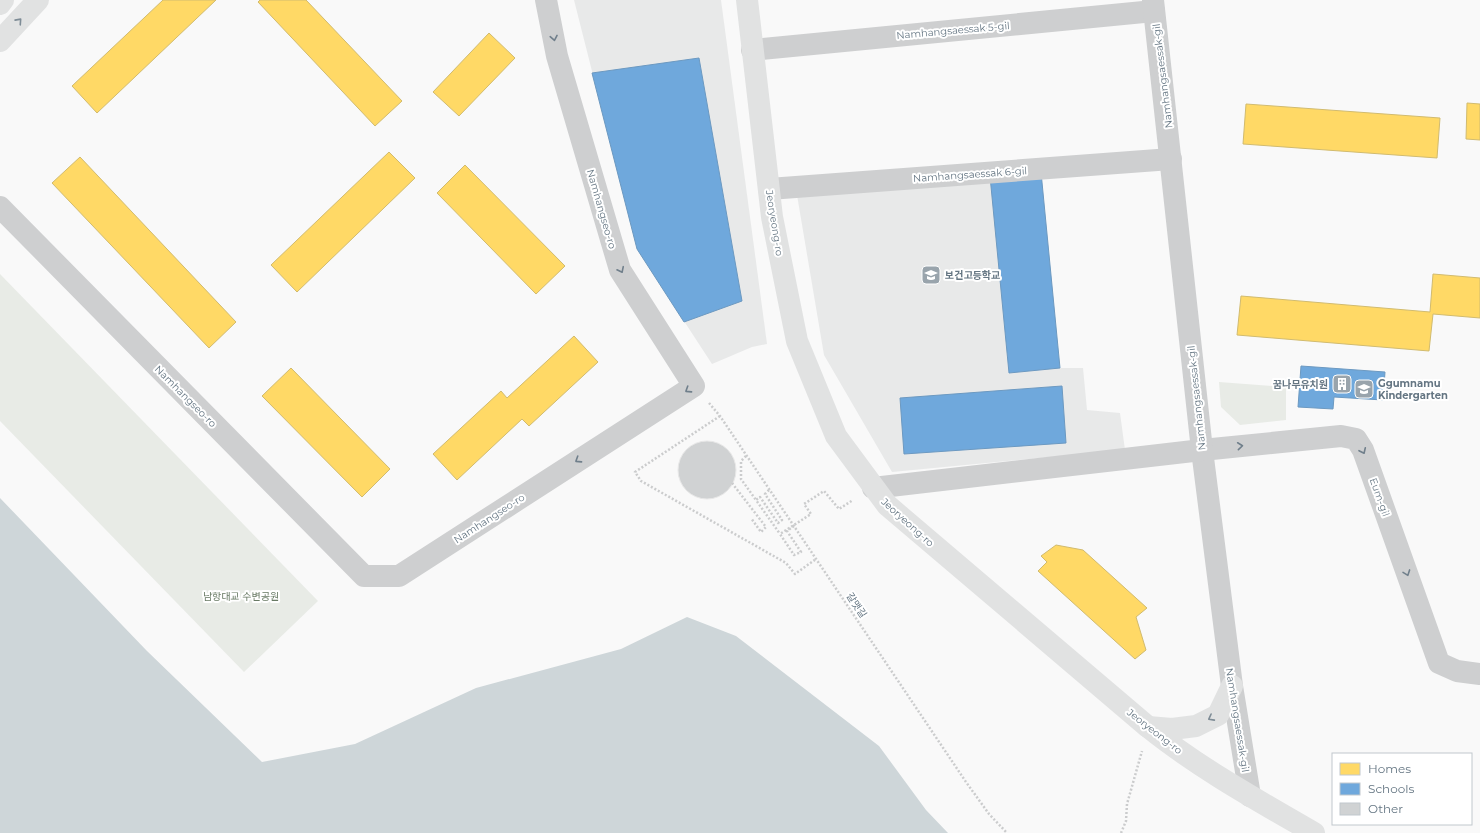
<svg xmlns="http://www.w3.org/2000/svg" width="1480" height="833" viewBox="0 0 1480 833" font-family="Montserrat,'Noto Sans KR',sans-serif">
	<rect width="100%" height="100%" fill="#f9f9f9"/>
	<g fill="#e8e9e9">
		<path d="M574 0H721L767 344 752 347 712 364 637 249Z"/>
		<path d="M1041 172 1060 368H1083L1087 410 1120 413 1125 450 892 472 824 355 797 195Z"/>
	</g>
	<g fill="#e8ebe6">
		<path d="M0 274 318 601 244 672 0 421Z"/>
		<path d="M1219 382 1286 387V420L1240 425 1221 407Z"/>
	</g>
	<path fill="#ced6d9" d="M0 498 147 651 262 762 355 744 476 688 621 649 687 617 736 636 879 746 926 810 948 833H0Z"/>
	<g fill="#ffd966" stroke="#d1bb6f">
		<path d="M163 0H216L97 113 72 86Z"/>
		<path d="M260 0H306L402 101 375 126 258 2Z"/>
		<path d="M489 33 515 58 459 116 433 92Z"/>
		<path d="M1467 103 1480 104V140L1466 139Z"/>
		<path d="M1246 104 1440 118 1437 158 1243 144Z"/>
		<path d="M389 152 415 178 297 292 271 265Z"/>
		<path d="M80 157 236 322 209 348 52 183Z"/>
		<path d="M465 165 565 266 536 294 437 193Z"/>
		<path d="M1433 274 1480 278V318L1433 314 1429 351 1237 335 1241 296 1430 312Z"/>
		<path d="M574 336 598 362 529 426 522 419 457 480 433 454 501 391 507 398Z"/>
		<path d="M291 368 390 469 362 497 262 396Z"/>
		<path d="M1056 545 1083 550 1147 608 1136 617 1146 650 1135 659 1038 571 1047 562 1041 556Z"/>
	</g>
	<g fill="#6fa8dc" stroke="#6c99c1">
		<path d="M699 58 742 301 684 322 637 249 592 73Z"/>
		<path d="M1041 172 1060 368 1009 373 990 176Z"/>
		<path d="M1301 366 1385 372 1383 400 1334 397 1333 409 1298 407Z"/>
		<path d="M1062 386 1066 443 904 454 900 398Z"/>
	</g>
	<circle fill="#d0d2d3" stroke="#e8e8e8" cx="707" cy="470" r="29"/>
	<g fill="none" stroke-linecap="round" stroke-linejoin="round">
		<g stroke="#cbcccd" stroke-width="2.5" stroke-dasharray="2 2" stroke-linecap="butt">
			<path d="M709 403 720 416 966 782 989 814 1007 833"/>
			<path d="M720 416 635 472 641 481 786 563 795 574 816 559"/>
			<path d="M746 456 741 461V479L756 500"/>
			<path d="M732 483 766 527 761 532 751 518"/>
			<path d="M769 490 765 494 782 520 778 523 760 497 756 500 780 534"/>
			<path d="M794 526 787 531 801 552 794 555 780 534 811 514 804 504 824 491 839 509 853 500"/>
			<path d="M1121 833 1126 821 1127 804 1142 751"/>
		</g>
		<g stroke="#cecfd0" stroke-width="22">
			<path d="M752 50 1154 11"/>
			<path d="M769 189 1171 159"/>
			<path d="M0 207 364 576H399L694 386 620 270 557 56 546 0"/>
			<path d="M1202 450 1341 436 1356 439 1363 450 1439 663 1457 671 1480 674"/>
		</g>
		<g stroke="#cecfd0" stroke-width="22">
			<path d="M1153 0 1202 450 1232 686 1250 796"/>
			<path d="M873 488 1202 450"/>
		</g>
		<g stroke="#e1e2e2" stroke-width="22">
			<path d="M747 0 772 217 797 341 836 436 887 505 1148 727C1199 768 1257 800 1314 833"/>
			<path d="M1148 727 1172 729 1196 726 1218 715 1232 686"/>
		</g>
		<g stroke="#e1e2e2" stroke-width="22">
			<path d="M0 4 3 0"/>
			<path d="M0 41 38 0"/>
		</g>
	</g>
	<defs><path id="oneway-chevron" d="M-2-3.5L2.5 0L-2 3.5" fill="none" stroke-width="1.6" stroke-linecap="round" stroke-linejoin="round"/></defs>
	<g stroke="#7e8c96">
		<use href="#oneway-chevron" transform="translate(19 21) rotate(-48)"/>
		<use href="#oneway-chevron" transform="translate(1211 718) rotate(152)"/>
	</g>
	<g stroke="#707f8b">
		<use href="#oneway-chevron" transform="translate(554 38) rotate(79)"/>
		<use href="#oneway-chevron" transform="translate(621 270) rotate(64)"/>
		<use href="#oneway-chevron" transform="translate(688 390) rotate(147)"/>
		<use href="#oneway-chevron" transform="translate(1240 446) rotate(-6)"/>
		<use href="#oneway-chevron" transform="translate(1363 451) rotate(65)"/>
		<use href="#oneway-chevron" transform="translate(578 460) rotate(147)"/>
		<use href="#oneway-chevron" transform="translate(1407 573) rotate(70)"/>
	</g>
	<defs>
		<g id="school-square" transform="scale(1)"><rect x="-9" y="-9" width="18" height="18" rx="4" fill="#99a4ac" stroke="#fff"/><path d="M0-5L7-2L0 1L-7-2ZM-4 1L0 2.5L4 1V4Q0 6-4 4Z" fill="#fff"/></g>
		<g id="building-square" transform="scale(1)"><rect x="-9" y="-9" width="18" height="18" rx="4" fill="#99a4ac" stroke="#fff"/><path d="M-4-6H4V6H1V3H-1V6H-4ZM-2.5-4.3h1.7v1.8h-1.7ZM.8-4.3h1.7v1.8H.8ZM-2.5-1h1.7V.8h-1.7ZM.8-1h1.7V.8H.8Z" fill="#fff"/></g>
	</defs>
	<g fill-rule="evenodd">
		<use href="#school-square" x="931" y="275"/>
		<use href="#building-square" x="1342" y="384"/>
		<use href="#school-square" x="1364" y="389"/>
	</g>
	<g text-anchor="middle" stroke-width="4" stroke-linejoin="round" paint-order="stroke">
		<g font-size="10" fill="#657683" stroke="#fff">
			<text transform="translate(953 30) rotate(-5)" y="4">Namhangsaessak 5-gil</text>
			<text transform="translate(1162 76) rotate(-97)" y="4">Namhangsaessak-gil</text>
			<text transform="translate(970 174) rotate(-4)" y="4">Namhangsaessak 6-gil</text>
			<text transform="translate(602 209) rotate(74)" y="4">Namhangseo-ro</text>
			<text transform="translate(775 223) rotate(81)" y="4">Jeoryeong-ro</text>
			<text transform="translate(186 396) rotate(45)" y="4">Namhangseo-ro</text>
			<text transform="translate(1196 398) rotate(-96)" y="4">Namhangsaessak-gil</text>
			<text transform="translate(1380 497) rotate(70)" y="4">Eum-gil</text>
			<text transform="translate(489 518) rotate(-33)" y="4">Namhangseo-ro</text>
			<text transform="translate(908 522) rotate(42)" y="4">Jeoryeong-ro</text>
			<text transform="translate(857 605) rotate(56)" y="4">갈맷길</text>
			<text transform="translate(1238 720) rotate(81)" y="4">Namhangsaessak-gil</text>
			<text transform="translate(1155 731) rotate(38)" y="4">Jeoryeong-ro</text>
		</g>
		<g font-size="10" font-weight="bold" fill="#657683" stroke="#fff" text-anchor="start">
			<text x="945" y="279">보건고등학교</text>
			<text x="1378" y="387">Ggumnamu<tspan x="1378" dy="12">Kindergarten</tspan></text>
			<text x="1328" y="388" text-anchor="end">꿈나무유치원</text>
		</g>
		<g font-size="10" fill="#687a64" stroke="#fff">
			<text x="241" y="600">남항대교 수변공원</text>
		</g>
	</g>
	<rect x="1332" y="753" width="140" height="72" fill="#ffffff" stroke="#c1c8cd"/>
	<rect x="1340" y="763" width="20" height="12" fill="#ffd966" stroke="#c1c8cd"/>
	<text x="1368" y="773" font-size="12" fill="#657683">Homes</text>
	<rect x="1340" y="783" width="20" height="12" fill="#6fa8dc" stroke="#c1c8cd"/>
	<text x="1368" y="793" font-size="12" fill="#657683">Schools</text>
	<rect x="1340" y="803" width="20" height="12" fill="#d0d2d3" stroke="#c1c8cd"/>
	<text x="1368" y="813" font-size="12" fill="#657683">Other</text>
</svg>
